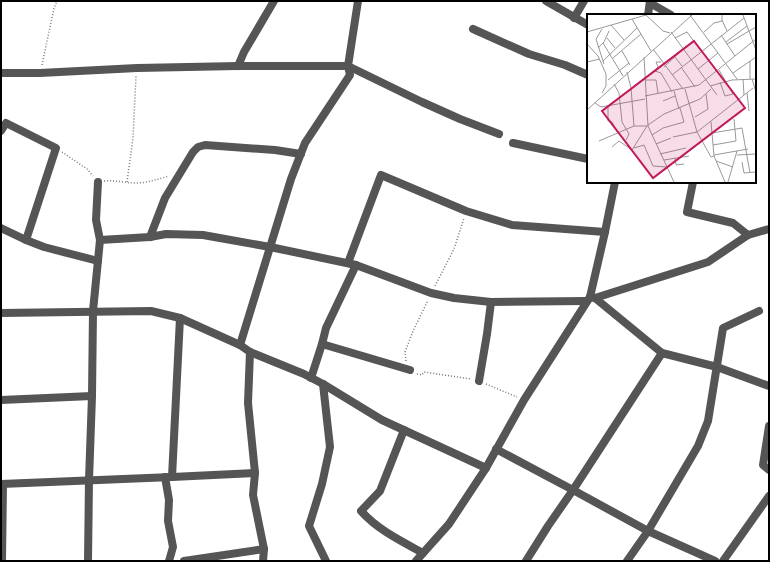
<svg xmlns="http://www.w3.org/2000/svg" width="770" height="562" viewBox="0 0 770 562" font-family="Jost,sans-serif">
	<rect width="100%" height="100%" fill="#fff"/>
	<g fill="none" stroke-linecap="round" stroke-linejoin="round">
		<g stroke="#777" stroke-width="1.5" stroke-dasharray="1 2" stroke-linecap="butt">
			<path d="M42 65 54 8 57 1"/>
			<path d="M62 152 87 169 93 176"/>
			<path d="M104 181C117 180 124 183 136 183 147 183 158 179 169 176"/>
			<path d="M127 182 133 138 136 76"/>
			<path d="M435 286 454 249 464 218"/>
			<path d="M406 361 405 352 413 331 428 300"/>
			<path d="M417 374 422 375 424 372 471 379"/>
			<path d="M486 384 517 397"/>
		</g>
		<g stroke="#555" stroke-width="8">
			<path d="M358 1 348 66 422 102 460 119 499 134"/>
			<path d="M546 1 588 25"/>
			<path d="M650 3 671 15"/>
			<path d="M648 15 650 1"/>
			<path d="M574 18 584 1"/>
			<path d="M473 29 529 54 565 65 588 75"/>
			<path d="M238 66 244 52 274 1"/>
			<path d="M1 73H40L137 68 238 66H348L350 75 305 143 291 179 240 345"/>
			<path d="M1 131 6 123 56 148 26 240"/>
			<path d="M513 143 588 159"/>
			<path d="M693 182 687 212 733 223 748 235"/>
			<path d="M1 228 26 240 44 247 98 261"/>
			<path d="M150 237 165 198 193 152 198 147 205 145 275 150 301 154"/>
			<path d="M100 240 150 237 166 234 203 235 270 247 356 265 431 293 454 298 491 302 586 301"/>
			<path d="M348 263 381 175 466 211 512 225 605 232"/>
			<path d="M590 297 595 298 662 353 717 367 769 386"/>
			<path d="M595 298 708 262 748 235 769 229"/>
			<path d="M1 313 151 311 180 318 240 345 250 352 304 374 323 384 382 420 486 468"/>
			<path d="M322 344 410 370"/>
			<path d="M250 352 248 403 255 473 253 495 264 549 263 561"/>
			<path d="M311 378 322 344 326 328 356 265"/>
			<path d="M479 381 487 334 491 302"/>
			<path d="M323 384 330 447 322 484 309 526 326 561"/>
			<path d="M1 400 92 396"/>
			<path d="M769 426 763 465 769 470"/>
			<path d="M404 430 380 491 361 511C378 530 401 541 423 553"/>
			<path d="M496 449 573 490 648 531 715 561"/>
			<path d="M165 477 169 500 168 521 173 547 169 561"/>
			<path d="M172 477 180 318"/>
			<path d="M1 484 172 477 255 473"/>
			<path d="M2 561 3 484"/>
			<path d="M88 561 89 480 92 396 93 311 100 240 96 220 98 182"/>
			<path d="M184 561 264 549"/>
			<path d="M416 561 449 524 486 468 524 400 590 297 605 232 615 182"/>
			<path d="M526 561 548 526 573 490 662 353"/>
			<path d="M627 561 648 531 698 446 708 421 723 328 759 311"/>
			<path d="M723 561 769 496"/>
		</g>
	</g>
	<g transform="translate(587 14)">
		<rect width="169" height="169" fill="#fff"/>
		<path fill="none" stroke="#999" stroke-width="1" d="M59 1 76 17 83 19M103 1 150 65M156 1 169 36M45 5 64 37M135 6 140 17M24 11 37 26M15 15 9 25 17 50M0 18 59 1M84 18 130 81M117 18 127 9 135 7V1M134 21 148 42M20 24 28 34M88 24 100 18 114 37M139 28 160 12M16 29 36 62M0 30 11 42 19 60V72L15 79M140 30 169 13M11 34 17 28 22 17M66 35 96 75M35 37 43 51M87 42 95 52M57 43 61 112 87 168M26 44 54 20M16 47 50 14M0 48 13 45M74 48H69L71 53 68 57 74 59 85 78M77 53 96 35M94 53 108 73M111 55 131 39M132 56 146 80 138 82 133 68M40 58 44 74 47 112M146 59 169 43M85 61 157 4M156 65 157 81M163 65V47M165 65 169 78M21 66 42 49M58 66H69L71 79M27 70 32 79 35 108 42 120 39 126M123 72 145 66 169 65M98 75 110 118 166 74M87 77 92 95M160 79 162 97M58 82 112 71 169 25M76 87 88 82M8 89 14 93 58 85M21 92V107L25 108 30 118M0 96 105 1M108 103 121 95 119 80M124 108 127 142 138 168M61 111 77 100 113 85 124 75M125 119 155 114 163 159M65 121 76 114 97 108 93 94M86 123 110 118 124 143 127 142M12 127 47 112H61M69 130 84 124M126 131 149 127 147 105M25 133 32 127 45 136 60 112M47 134 57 131 66 152 80 153M73 140 99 134M127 141 161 135M150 141 169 140M88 144 89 151 97 150M77 146 102 142M129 147 146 153M155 148 157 159 169 158M141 168 150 137"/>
		<path fill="#c2185b" fill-opacity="0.15" stroke="#c2185b" stroke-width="2" d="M107 27 158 94 66 164 15 97Z"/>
		<rect width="169" height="169" fill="none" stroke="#000" stroke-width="2"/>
	</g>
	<rect width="770" height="562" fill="none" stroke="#000000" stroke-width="4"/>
</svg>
